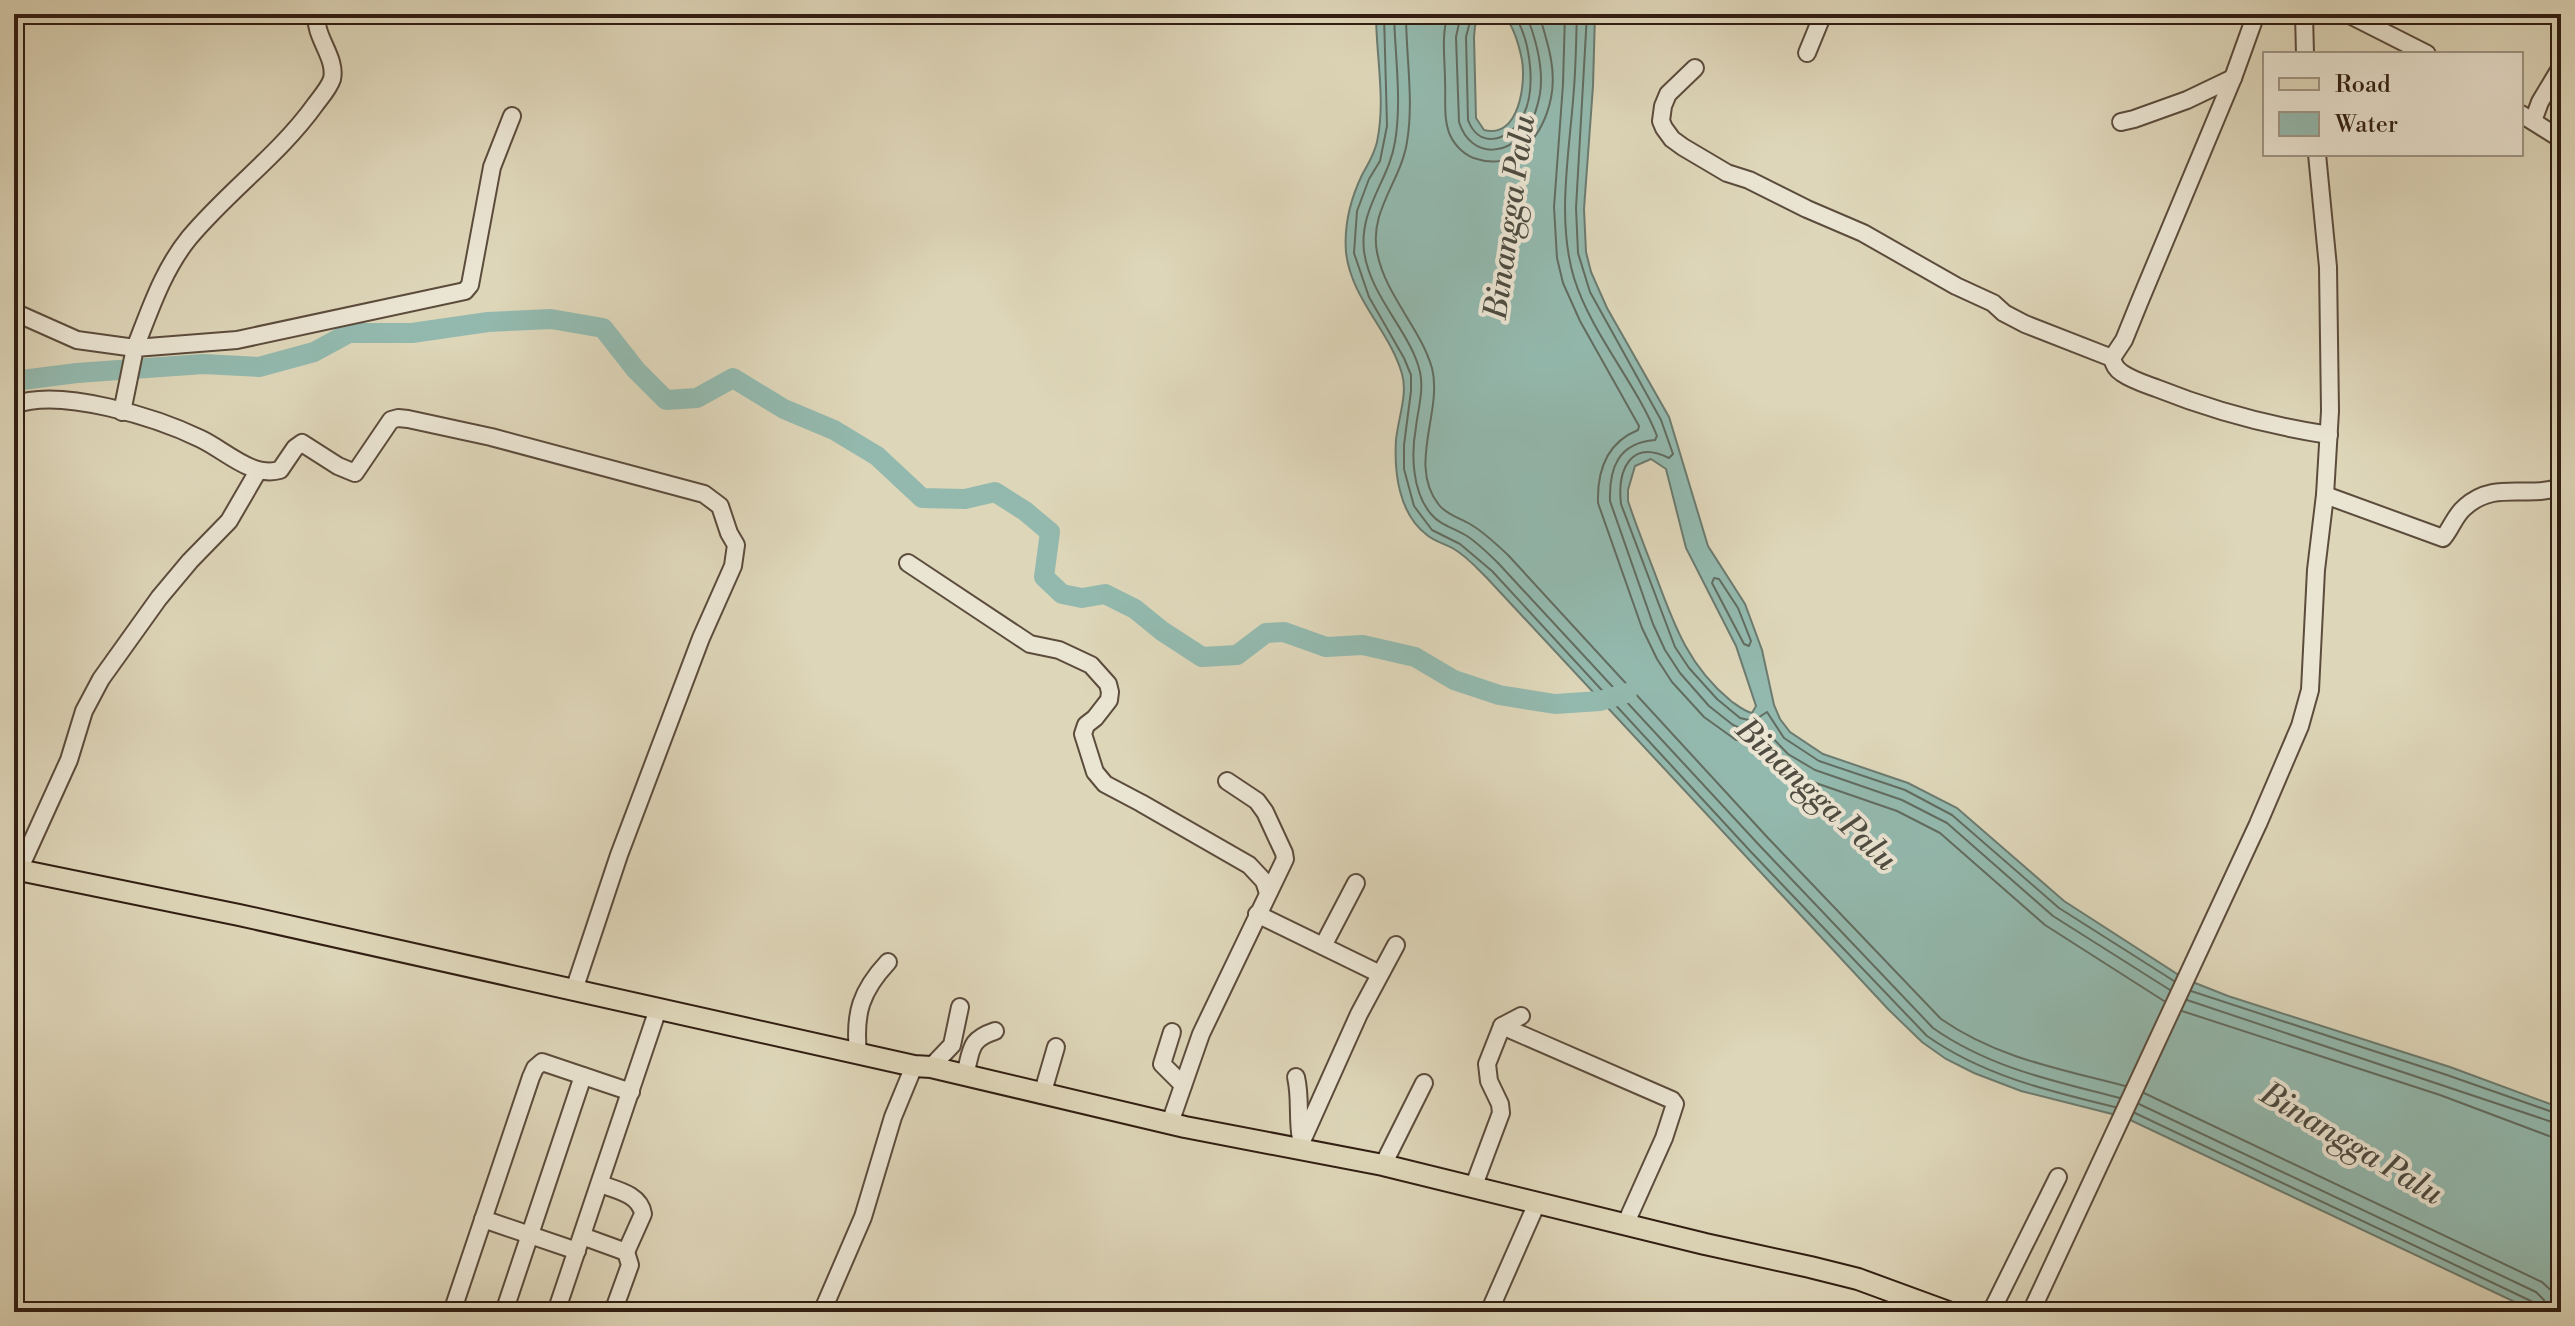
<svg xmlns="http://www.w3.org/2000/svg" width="2575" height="1326" viewBox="0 0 2575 1326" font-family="'Libre Bodoni',serif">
	<rect width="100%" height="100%" fill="#ded6b9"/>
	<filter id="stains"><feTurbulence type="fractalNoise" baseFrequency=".0025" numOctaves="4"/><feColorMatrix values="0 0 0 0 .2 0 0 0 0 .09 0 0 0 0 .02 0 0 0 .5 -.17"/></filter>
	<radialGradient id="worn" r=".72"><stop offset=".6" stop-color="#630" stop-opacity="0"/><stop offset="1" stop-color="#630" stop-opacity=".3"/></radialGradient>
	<path fill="#93b9ae" stroke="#6c7b70" stroke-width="2" fill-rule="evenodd" d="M1376 14H1482L1475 26 1474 37 1476 118 1484 130C1519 139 1526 84 1522 60 1519 45 1513 25 1503 14H1595L1593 86 1584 209 1586 252 1591 272 1607 308 1669 417 1708 546 1745 604 1762 650 1774 705 1780 719 1790 732 1823 754 1908 783 1957 808 2064 901 2185 979 2228 996 2450 1067 2561 1108V1312H2536L2124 1117 2021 1091 1974 1073 1946 1059 1922 1042 1888 1009 1486 577C1476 567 1466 556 1454 549 1445 544 1434 541 1427 535 1399 514 1394 473 1396 440 1398 419 1408 394 1402 374 1390 331 1351 299 1346 252 1344 226 1351 198 1362 175 1368 164 1374 155 1377 142 1386 100 1376 56 1376 14ZM1651 459 1666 469 1686 548 1736 646 1756 706 1752 713C1744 711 1738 706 1731 701 1687 665 1673 622 1654 571 1645 548 1636 525 1628 501V490L1635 466Z"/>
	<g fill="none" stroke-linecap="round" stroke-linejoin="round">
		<g stroke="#626c60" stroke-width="2">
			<path d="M1384 14 1387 126 1380 161 1369 179 1357 211 1354 253 1369 297 1404 358 1411 375V391L1404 445V469L1414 506 1432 530 1460 544 1492 571 1752 853 1927 1036C1984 1076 2049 1091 2115 1107"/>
			<path d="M1394 14C1395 56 1402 100 1395 142 1389 180 1359 209 1364 251 1370 297 1411 332 1420 372 1424 390 1418 409 1416 427 1411 454 1412 492 1431 514 1441 526 1455 528 1467 536 1479 544 1489 554 1499 564L1760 846 1933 1028C1990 1068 2054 1081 2120 1098"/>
			<path d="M1406 14C1406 57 1414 100 1407 142 1401 181 1369 211 1377 252 1385 295 1420 327 1432 368 1443 412 1407 465 1439 505 1447 515 1460 518 1470 524 1484 532 1496 544 1508 555L1768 838 1941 1019C1997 1058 2060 1069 2125 1086"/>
			<path d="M1448 14C1441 35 1445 59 1445 81 1446 99 1443 119 1450 135 1455 146 1465 156 1477 159 1518 172 1544 132 1551 98 1557 69 1547 41 1539 14"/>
			<path d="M1461 14 1456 37 1459 122C1471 160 1512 157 1530 124 1535 116 1538 104 1540 94 1544 67 1536 39 1526 14"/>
			<path d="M1472 14 1466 37 1468 120C1478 147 1505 143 1520 121 1538 94 1531 41 1514 14"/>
			<path d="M1565 14 1563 84 1554 207 1557 258 1563 283 1580 321 1639 426 1638 430C1606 443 1597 471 1598 503L1642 628 1657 659 1672 682 1704 717 1736 740 1759 743 1781 764 1810 781 1897 811 1940 833 2045 925 2164 1001"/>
			<path d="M1577 14C1576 39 1576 63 1574 88 1570 149 1556 218 1574 278 1592 335 1635 381 1657 436L1655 440C1618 443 1609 468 1610 501L1653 624 1665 650 1680 673 1709 706 1733 725 1746 731 1764 729 1788 754 1815 770 1902 800 1947 823 2053 916 2170 990"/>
			<path d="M1587 14 1576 208 1578 253 1590 292 1661 420 1673 454 1669 458C1631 439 1617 469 1621 504L1675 647 1689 668 1717 699 1740 718 1753 721 1767 712 1784 738 1819 761 1905 790 1952 815 2059 908 2174 981"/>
			<path d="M1714 578 1719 579 1738 608 1751 641 1749 646 1744 644 1712 583Z"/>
			<path d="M2191 991 2447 1075 2561 1115"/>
			<path d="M2187 1000 2561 1125"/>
			<path d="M2182 1011 2440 1095 2549 1136 2561 1137"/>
			<path d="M2144 1093 2542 1282 2555 1294 2559 1312"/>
			<path d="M2139 1104 2536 1292 2544 1300 2547 1312"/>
			<path d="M2135 1113 2531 1301 2536 1305 2537 1312"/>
		</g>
		<path stroke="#93b9ae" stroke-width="20" d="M14 381 77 373 203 364 259 367 314 352 349 333H412L488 322 551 319 603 328 636 370 666 400 697 398 733 378 784 409 834 430 877 456 922 498 965 499 995 492 1025 511 1050 532 1044 577 1062 594 1082 598 1105 594 1135 609 1162 631 1202 657 1237 655 1266 633 1284 632 1326 647 1363 645 1415 657 1454 680 1499 695 1555 704 1600 701 1627 693"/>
		<g stroke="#5c4c3c" stroke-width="20">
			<g id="minor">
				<path d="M2304 14 2305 54"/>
				<path d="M2348 14 2427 54"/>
				<path d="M1807 53 1823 14"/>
				<path d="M1695 68 1668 94 1663 106 1661 121 1664 128 1672 139 1683 147 1727 173 1749 180 1807 209 1863 233 1956 286 1993 303 2004 313 2025 324 2112 358C2114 365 2116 369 2122 373 2132 380 2145 384 2156 388 2211 410 2270 426 2329 435"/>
				<path d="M2521 114 2561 139"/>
				<path d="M2533 121 2540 102 2561 67"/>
				<path d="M2121 122 2134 119 2187 100 2233 78"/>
				<path d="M14 312 77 340 135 348C150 310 163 270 189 238 228 191 279 155 315 105 321 97 329 88 332 79 337 57 313 36 317 14"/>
				<path d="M2112 358 2124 340 2139 303 2233 78 2256 14"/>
				<path d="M14 405C60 387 158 418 201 439 226 451 252 478 280 470L295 448 302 443 338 466 355 473 391 420 398 418 408 419 491 437 704 494 720 506 729 533 736 545 733 566 701 638 619 855 574 990"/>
				<path d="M122 412 135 348 237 340 465 291 470 285 492 167 512 116"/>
				<path d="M2325 495 2443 538C2451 529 2455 515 2465 507 2495 480 2527 499 2561 487"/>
				<path d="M908 563 1030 644 1059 650 1091 665 1108 684 1110 692 1109 700 1095 718 1086 725 1083 734 1095 772 1105 784 1141 803 1249 865 1264 881 1268 893"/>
				<path d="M19 870 69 760 84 711 101 679 159 598 190 561 229 521 258 471"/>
				<path d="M1257 914 1380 974"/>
				<path d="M1323 946 1356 883"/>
				<path d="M1502 1026 1672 1100 1675 1104 1664 1138 1625 1225"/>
				<path d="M1172 1032 1162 1064 1183 1085"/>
				<path d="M858 1053C854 1013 861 991 888 962"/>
				<path d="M931 1067 952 1045 960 1007"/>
				<path d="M965 1075C972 1050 968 1040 995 1031"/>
				<path d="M1296 1077C1301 1098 1297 1118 1301 1139"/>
				<path d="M1042 1095 1056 1047"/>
				<path d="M1170 1123 1201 1034 1285 859 1284 853 1265 812 1257 801 1227 781"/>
				<path d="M1298 1150 1359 1014 1396 945"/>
				<path d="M1383 1165 1424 1083"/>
				<path d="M600 1184C616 1190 640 1194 643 1214L626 1252"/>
				<path d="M1473 1188 1501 1113 1500 1104 1489 1081 1487 1064 1502 1026 1521 1016"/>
				<path d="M483 1219 577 1251"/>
				<path d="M582 1236 626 1252 630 1265 613 1312"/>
				<path d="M452 1312 531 1077 535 1068 542 1062 631 1092"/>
				<path d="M504 1312 583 1076"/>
				<path d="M556 1312 658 1009"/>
				<path d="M822 1312 863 1217 893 1117 914 1066"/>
				<path d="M1489 1312 1537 1203"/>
				<path d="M1991 1312 2058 1177"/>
				<path d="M2031 1312 2258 824 2300 726 2310 690 2316 570 2325 495 2330 411 2328 267 2317 154"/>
			</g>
		</g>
		<g stroke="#311e12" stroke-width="24">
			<path id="major" d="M14 869 239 915 914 1066 931 1067 1185 1127 1383 1165 1705 1244 1810 1267 1858 1279 1948 1312"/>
		</g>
		<use href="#minor" stroke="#eae4d2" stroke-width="16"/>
		<use href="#major" stroke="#ded6b9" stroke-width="20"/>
	</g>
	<g text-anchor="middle" stroke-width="8" stroke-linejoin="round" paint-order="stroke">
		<g font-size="32" font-style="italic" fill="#4e4c41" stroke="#eae4d2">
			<text transform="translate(1509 217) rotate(-82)" y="11">Binangga Palu</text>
			<text transform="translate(1817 794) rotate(43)" y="11">Binangga Palu</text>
			<text transform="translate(2352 1143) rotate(31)" y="11">Binangga Palu</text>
		</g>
	</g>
	<rect width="2575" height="1326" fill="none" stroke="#ded6b9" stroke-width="48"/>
	<rect x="16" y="16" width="2543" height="1294" fill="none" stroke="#311e12" stroke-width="4"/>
	<rect x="24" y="24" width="2527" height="1278" fill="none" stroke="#311e12" stroke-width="2"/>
	<rect x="2263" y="52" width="260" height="104" fill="#eae4d2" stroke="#a09585" stroke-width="2"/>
	<rect x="2279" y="78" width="40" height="12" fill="#ded6b9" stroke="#a09585" stroke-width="2"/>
	<text x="2335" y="92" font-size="24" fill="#311e12">Road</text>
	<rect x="2279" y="112" width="40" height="24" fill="#93b9ae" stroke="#a09585" stroke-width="2"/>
	<text x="2335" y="132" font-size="24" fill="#311e12">Water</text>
	<rect width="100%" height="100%" filter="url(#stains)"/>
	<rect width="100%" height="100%" fill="url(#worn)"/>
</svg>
